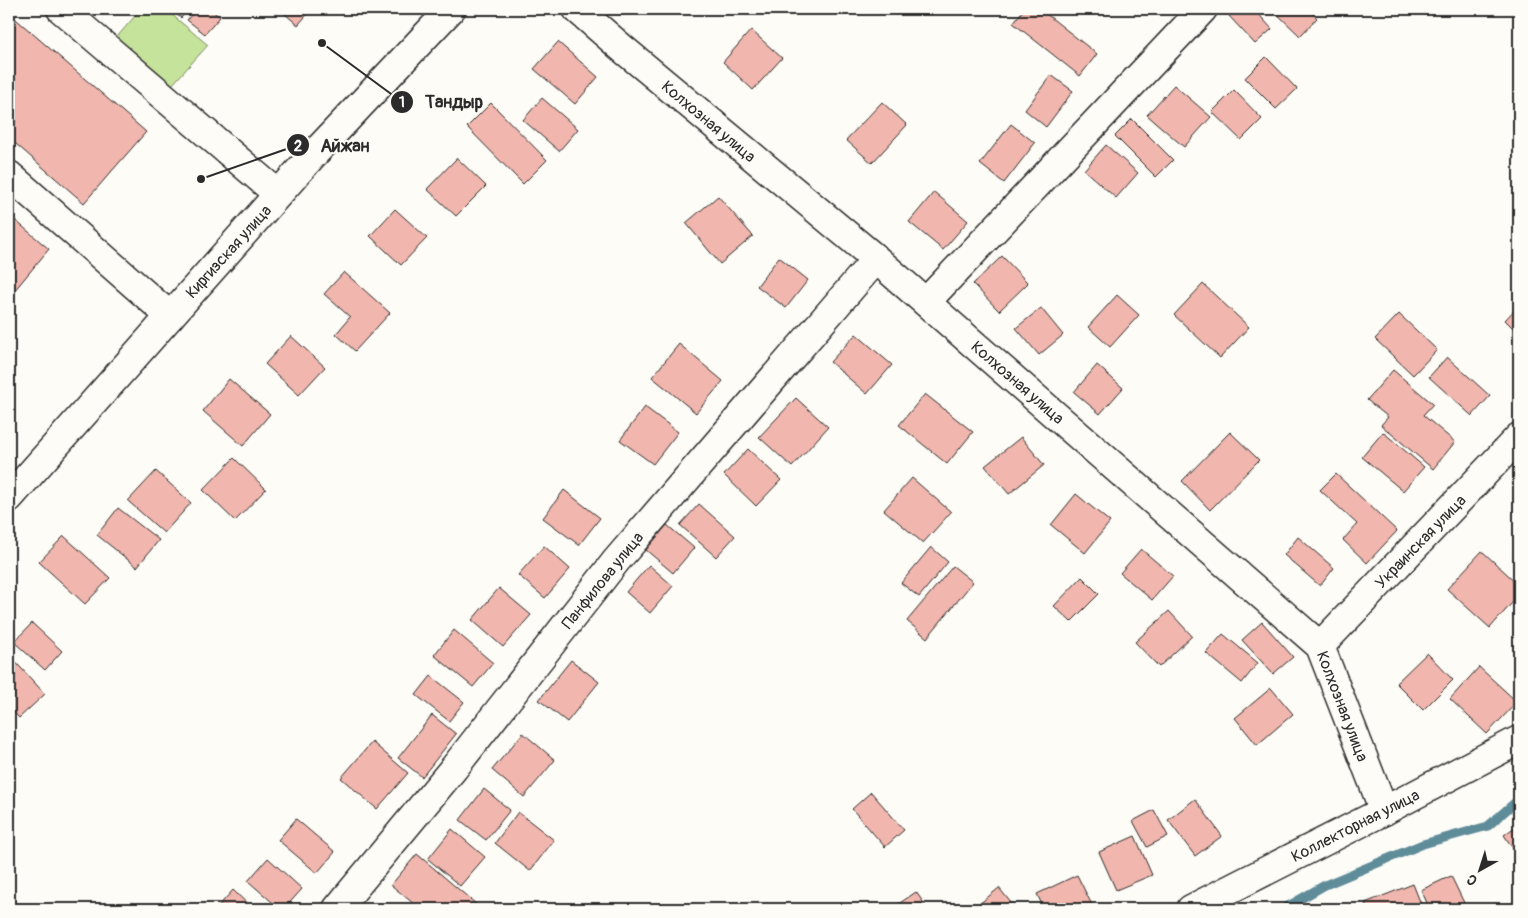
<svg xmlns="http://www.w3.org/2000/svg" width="1528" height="918" viewBox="0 0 1528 918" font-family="Pangolin,sans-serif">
	<rect width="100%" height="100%" fill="#fdfcf7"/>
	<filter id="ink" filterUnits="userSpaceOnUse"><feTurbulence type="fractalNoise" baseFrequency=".02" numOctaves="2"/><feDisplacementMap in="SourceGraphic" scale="10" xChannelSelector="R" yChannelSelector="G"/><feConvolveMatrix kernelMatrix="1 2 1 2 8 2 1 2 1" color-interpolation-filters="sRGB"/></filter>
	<g filter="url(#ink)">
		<path fill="#c5e39b" stroke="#788763" d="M141 9H165L208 45 172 85 116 38Z"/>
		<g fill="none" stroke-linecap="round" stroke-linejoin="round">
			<path stroke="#5f8c99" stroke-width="9" d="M1283 909 1325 885 1423 844 1488 826 1519 799"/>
		</g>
		<g fill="#f1b6ad" stroke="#2b2b2b">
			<path d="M170 9H188L181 18Z"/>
			<path d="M196 9H210L220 17 205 34 187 20Z"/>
			<path d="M279 9H312L298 25Z"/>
			<path d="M1024 9H1040L1097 54 1080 76 1013 23Z"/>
			<path d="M1237 9H1254L1272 29 1255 44 1229 16Z"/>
			<path d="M1272 9H1308L1317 18 1300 36Z"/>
			<path d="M9 13 146 132 84 203 9 138Z"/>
			<path d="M751 30 782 58 753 90 723 62Z"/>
			<path d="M558 42 598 77 575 104 534 69Z"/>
			<path d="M1266 57 1297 89 1276 109 1245 78Z"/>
			<path d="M1051 75 1073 91 1046 127 1025 110Z"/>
			<path d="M1174 85 1211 117 1184 147 1147 115Z"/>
			<path d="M1234 90 1262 119 1241 140 1212 112Z"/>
			<path d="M542 98 578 129 559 151 523 120Z"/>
			<path d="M882 102 907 125 872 163 846 140Z"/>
			<path d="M491 103 547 160 523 184 467 127Z"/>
			<path d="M1132 119 1173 160 1156 177 1115 136Z"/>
			<path d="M1011 124 1035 143 1004 183 980 164Z"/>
			<path d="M1106 145 1138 173 1116 198 1084 170Z"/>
			<path d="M457 158 486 186 456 216 427 189Z"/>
			<path d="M934 192 968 221 943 250 909 222Z"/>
			<path d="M718 196 753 236 720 264 686 223Z"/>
			<path d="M395 209 427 238 401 265 370 236Z"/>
			<path d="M9 215 49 249 9 297Z"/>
			<path d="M1002 256 1028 283 999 311 973 284Z"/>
			<path d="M779 257 808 280 786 308 757 286Z"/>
			<path d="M344 272 390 313 355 351 336 334 350 317 324 294Z"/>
			<path d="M1203 284 1249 327 1220 358 1174 315Z"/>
			<path d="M1117 295 1139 315 1110 347 1088 327Z"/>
			<path d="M1519 305V334L1505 320Z"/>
			<path d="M1041 308 1063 335 1039 355 1016 328Z"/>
			<path d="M1399 314 1437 350 1413 375 1375 339Z"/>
			<path d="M856 334 892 365 867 394 830 362Z"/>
			<path d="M291 336 325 367 299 395 265 364Z"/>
			<path d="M679 344 723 381 696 413 652 377Z"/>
			<path d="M1447 357 1490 396 1472 416 1429 377Z"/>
			<path d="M1097 365 1123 388 1100 414 1074 392Z"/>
			<path d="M1393 370 1433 404 1423 415 1455 442 1433 469 1381 425 1388 417 1367 400Z"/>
			<path d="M229 379 270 414 243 446 203 411Z"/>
			<path d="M925 394 973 432 947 464 899 425Z"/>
			<path d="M796 398 828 427 792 467 759 437Z"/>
			<path d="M645 407 678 432 653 464 620 440Z"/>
			<path d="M1230 432 1259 460 1210 510 1182 481Z"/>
			<path d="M1383 432 1424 467 1403 491 1362 457Z"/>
			<path d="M1021 437 1044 465 1009 494 985 466Z"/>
			<path d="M748 449 781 480 756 506 724 475Z"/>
			<path d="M234 458 266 489 235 521 203 490Z"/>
			<path d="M156 471 191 503 164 533 128 501Z"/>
			<path d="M1336 474 1397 531 1367 563 1343 540 1357 524 1320 490Z"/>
			<path d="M912 478 951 512 923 543 884 510Z"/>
			<path d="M564 490 600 518 579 545 543 518Z"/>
			<path d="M1076 494 1110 522 1085 553 1051 525Z"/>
			<path d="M699 504 735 536 716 557 680 525Z"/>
			<path d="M118 508 159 540 137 567 97 535Z"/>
			<path d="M667 525 694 548 673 573 646 550Z"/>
			<path d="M64 536 110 578 85 604 39 562Z"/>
			<path d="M1298 537 1334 568 1320 586 1284 555Z"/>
			<path d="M544 546 570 569 545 598 518 575Z"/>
			<path d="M931 547 948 562 919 597 901 583Z"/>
			<path d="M1141 549 1173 576 1152 600 1120 573Z"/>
			<path d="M1482 551 1519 585V595L1490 628 1447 589Z"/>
			<path d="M649 565 673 586 650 613 626 592Z"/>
			<path d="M953 566 973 582 927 638 907 621Z"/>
			<path d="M1082 577 1099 594 1071 622 1054 606Z"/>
			<path d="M499 588 531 615 503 647 472 620Z"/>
			<path d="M1169 611 1192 636 1159 667 1135 642Z"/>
			<path d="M1262 622 1293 657 1273 674 1242 640Z"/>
			<path d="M32 623 62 651 45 670 14 642Z"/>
			<path d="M454 630 493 663 473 687 434 655Z"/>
			<path d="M1223 634 1258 663 1242 683 1206 653Z"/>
			<path d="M1427 653 1453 680 1423 710 1396 683Z"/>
			<path d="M9 655 45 694 19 718 9 707Z"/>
			<path d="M571 660 599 682 567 722 539 700Z"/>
			<path d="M1479 667 1517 702 1487 734 1450 699Z"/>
			<path d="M431 676 464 702 449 721 416 695Z"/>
			<path d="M1271 688 1293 714 1257 745 1235 718Z"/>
			<path d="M432 715 456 734 422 777 398 758Z"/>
			<path d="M523 733 555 760 524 797 492 770Z"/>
			<path d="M372 742 408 773 377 809 341 778Z"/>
			<path d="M484 789 510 810 486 840 460 820Z"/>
			<path d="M871 792 904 830 885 847 852 809Z"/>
			<path d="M1195 799 1222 836 1195 856 1168 820Z"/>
			<path d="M1154 810 1168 836 1147 847 1133 821Z"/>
			<path d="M518 812 554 840 530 871 495 843Z"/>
			<path d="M296 819 335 852 317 873 278 840Z"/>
			<path d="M1519 824V855L1518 856 1504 835Z"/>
			<path d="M452 829 485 857 460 886 428 859Z"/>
			<path d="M1135 836 1152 875 1116 890 1099 852Z"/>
			<path d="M417 854 476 904 472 909H420L391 885Z"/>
			<path d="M268 858 302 889 284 909H280L248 881Z"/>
			<path d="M1077 875 1094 909H1044L1037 894Z"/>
			<path d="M1451 876 1467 909H1430L1421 890Z"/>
			<path d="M1413 884 1423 909H1368L1365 903Z"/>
			<path d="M999 888 1016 909H973Z"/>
			<path d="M233 890 253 909H216Z"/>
			<path d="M916 892 928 909H891Z"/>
		</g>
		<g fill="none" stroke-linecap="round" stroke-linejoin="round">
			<g stroke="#2b2b2b" stroke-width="31">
				<g id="minor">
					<path d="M61 9 278 194"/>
					<path d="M577 9 623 49 876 259 1320 646 1384 811"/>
					<path d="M9 175 170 316"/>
					<path d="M926 302 1203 9"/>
					<path d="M1320 646 1519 437"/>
					<path d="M337 909 454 768 616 561 876 259"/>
					<path d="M1191 909 1384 811 1519 740"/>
				</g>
			</g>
			<g stroke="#2b2b2b" stroke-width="31">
				<path id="major" d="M9 498 313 155 451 9"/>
			</g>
			<use href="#minor" stroke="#fdfcf7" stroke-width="28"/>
			<use href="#major" stroke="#fdfcf7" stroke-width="28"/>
		</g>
	</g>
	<g text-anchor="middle" stroke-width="4" stroke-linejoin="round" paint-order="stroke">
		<g font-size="16" fill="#2b2b2b" stroke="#fdfcf7">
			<text transform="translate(709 121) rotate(40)" y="6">Колхозная улица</text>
			<text transform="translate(228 251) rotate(-48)" y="6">Киргизская улица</text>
			<text transform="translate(1018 382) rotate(41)" y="6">Колхозная улица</text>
			<text transform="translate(1420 541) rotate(-46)" y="6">Украинская улица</text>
			<text transform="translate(602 580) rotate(-51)" y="6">Панфилова улица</text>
			<text transform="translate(1343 706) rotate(69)" y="6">Колхозная улица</text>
			<text transform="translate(1355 825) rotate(-27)" y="6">Коллекторная улица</text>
		</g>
	</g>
	<path fill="none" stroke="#2b2b2b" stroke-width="2" d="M322 43L402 102M201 179L298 145"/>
	<g fill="#2b2b2b" stroke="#fdfcf7" stroke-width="2">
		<circle cx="322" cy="43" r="5"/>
		<circle cx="201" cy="179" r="5"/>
		<circle cx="402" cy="102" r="12"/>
		<circle cx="298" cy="145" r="12"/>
	</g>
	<g font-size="15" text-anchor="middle" font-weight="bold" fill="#fff">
		<text x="402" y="107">1</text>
		<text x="298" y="151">2</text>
	</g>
	<g font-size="18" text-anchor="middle" font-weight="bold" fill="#2b2b2b" stroke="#fdfcf7" stroke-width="4" stroke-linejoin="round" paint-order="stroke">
		<text x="454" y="108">Тандыр</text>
		<text x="345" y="152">Айжан</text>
	</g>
	<rect width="1528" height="918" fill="none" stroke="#fdfcf7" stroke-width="30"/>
	<rect x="15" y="15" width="1498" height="888" fill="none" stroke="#2b2b2b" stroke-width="2" filter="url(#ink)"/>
	<g transform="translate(1480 870) rotate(219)" stroke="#fdfcf7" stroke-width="4" paint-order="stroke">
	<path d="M0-4L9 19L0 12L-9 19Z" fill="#2b2b2b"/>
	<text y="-8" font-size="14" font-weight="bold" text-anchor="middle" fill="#2b2b2b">С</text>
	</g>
</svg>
